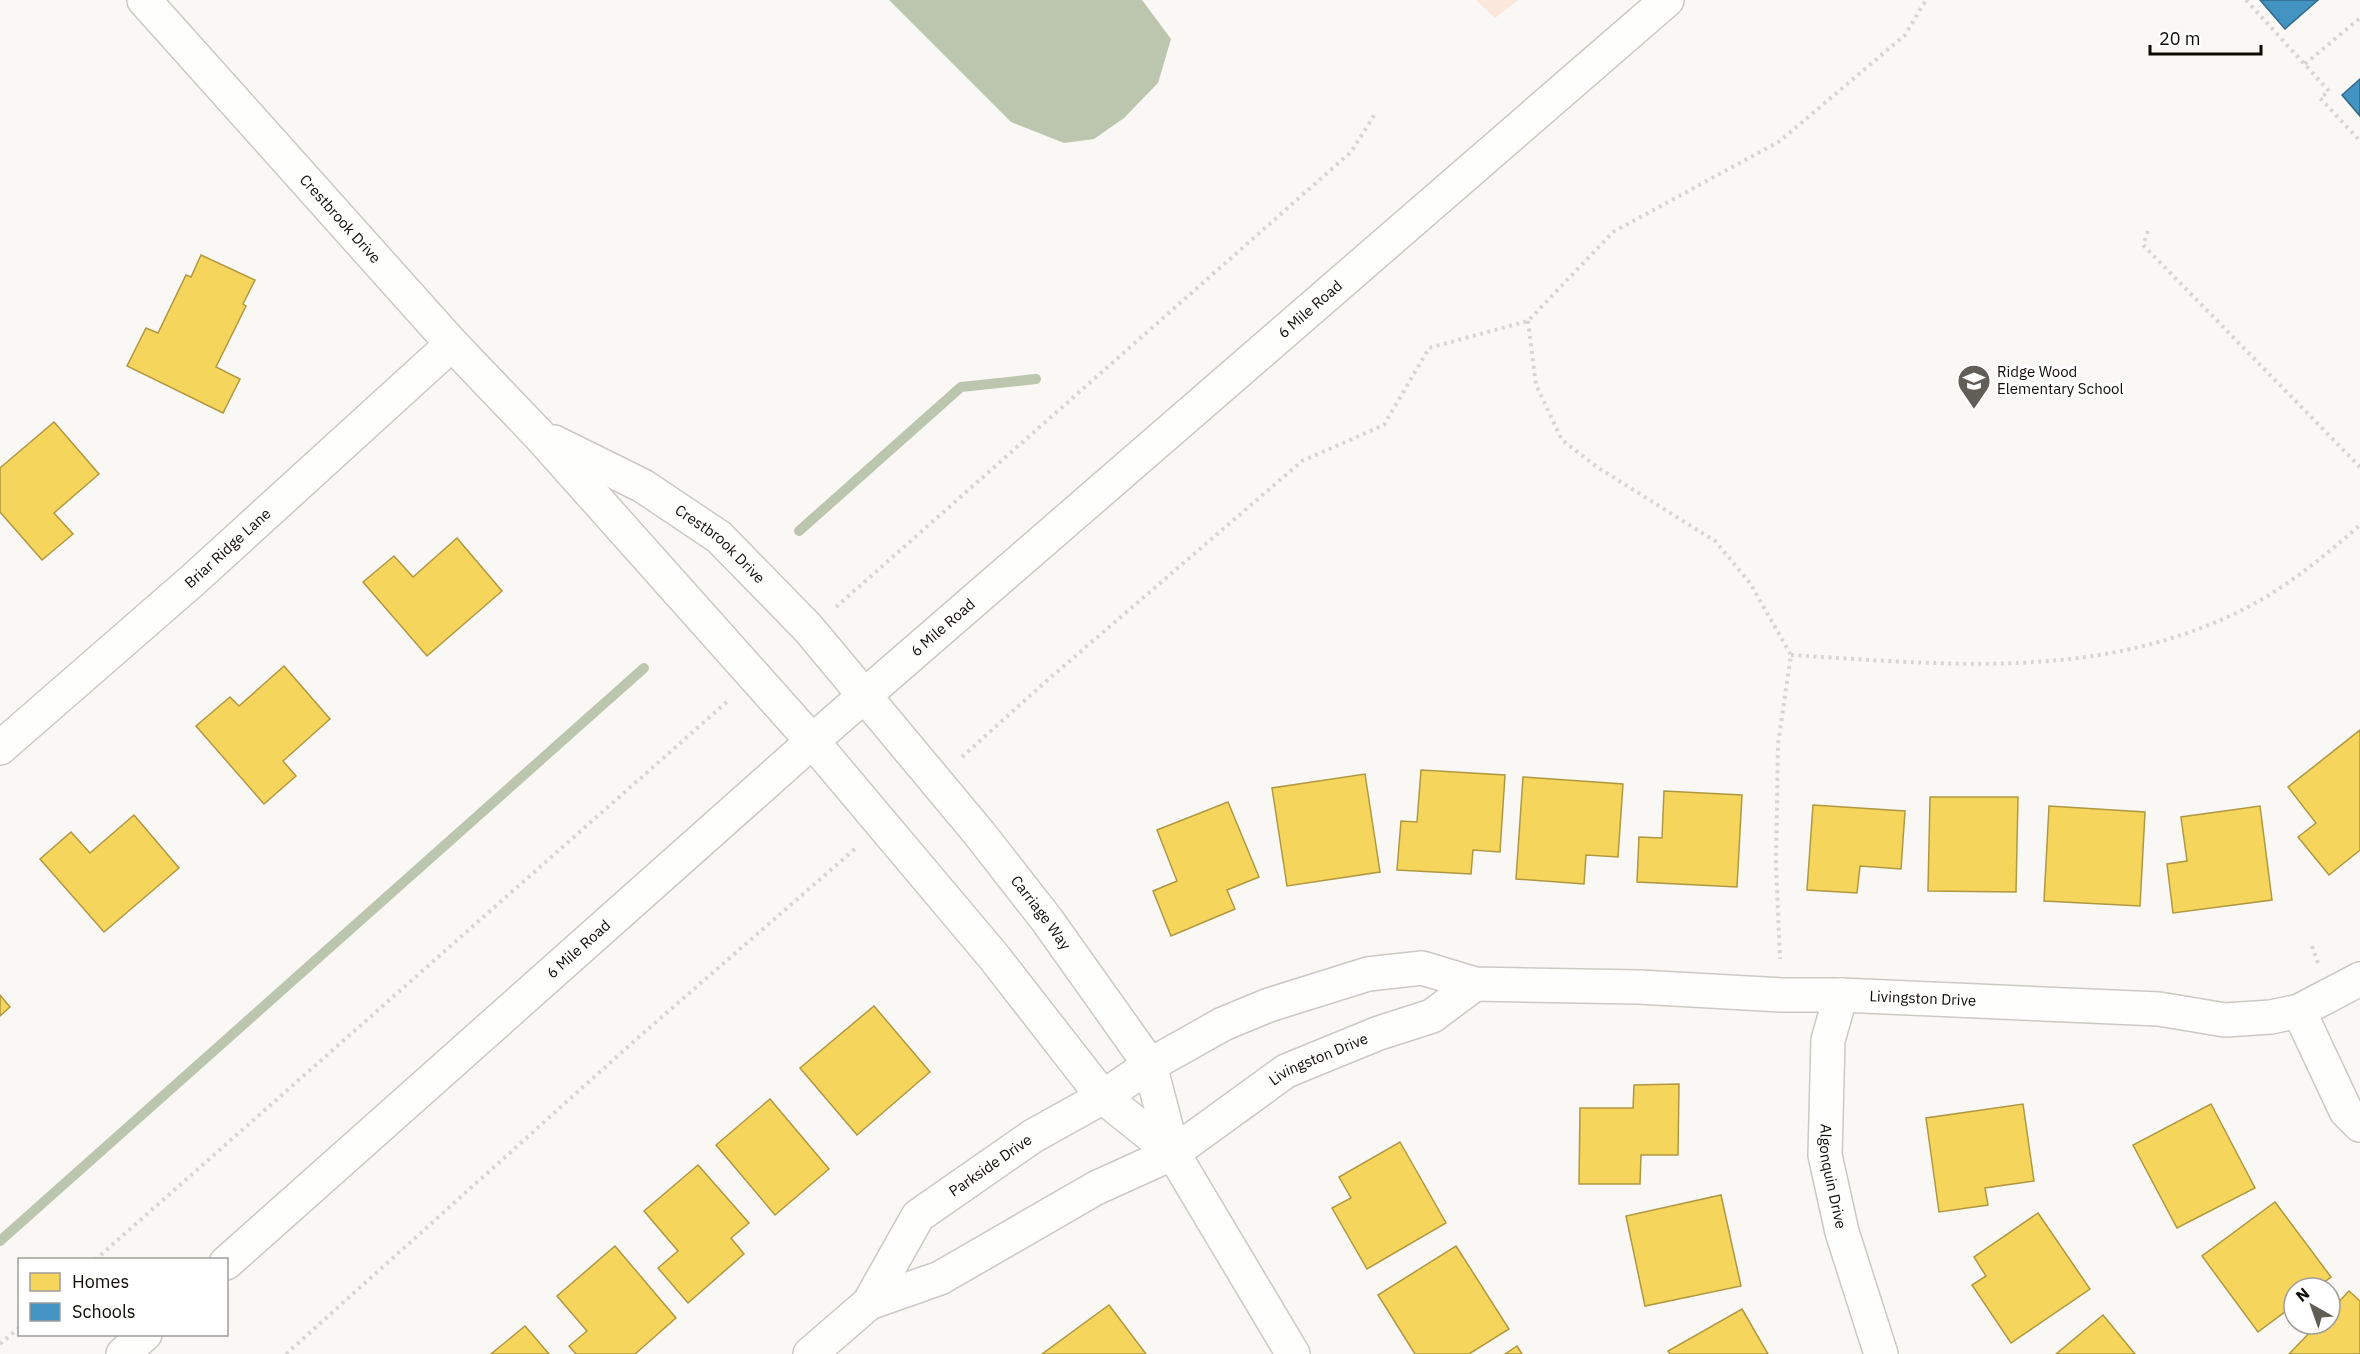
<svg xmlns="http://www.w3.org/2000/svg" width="2360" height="1354" viewBox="0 0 2360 1354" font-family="'IBM Plex Sans',sans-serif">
	<rect width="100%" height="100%" fill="#faf8f4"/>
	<path fill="#fbe7dc" d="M1476 0H1518L1495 18Z"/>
	<path fill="#bcc5ad" d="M889 0H1142L1171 39 1158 83 1124 118 1094 139 1064 143 1011 122Z"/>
	<g fill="#f6d55c" stroke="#b09842" stroke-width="1.5">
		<path d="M201 255 255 280 243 304 246 306 216 367 240 379 223 413 127 366 146 328 158 333 186 275 191 277Z"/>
		<path d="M54 422 99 474 54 513 73 534 42 560 0 512V468Z"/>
		<path d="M457 538 502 591 427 656 363 582 394 556 413 577Z"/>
		<path d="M284 666 330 719 283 761 296 776 264 804 196 726 230 697 239 706Z"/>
		<path d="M2360 730V850L2329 875 2298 837 2316 823 2288 787Z"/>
		<path d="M1421 770 1505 775 1500 852 1473 850 1471 874 1397 870 1401 821 1417 822Z"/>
		<path d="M1365 774 1380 872 1287 886 1272 788Z"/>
		<path d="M1523 777 1623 784 1618 857 1586 855 1584 884 1516 879Z"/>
		<path d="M1664 791 1742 795 1737 887 1637 882 1639 837 1662 838Z"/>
		<path d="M1930 797H2018L2016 892 1928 891Z"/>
		<path d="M1228 802 1259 877 1227 890 1235 909 1171 936 1153 891 1177 881 1157 830Z"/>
		<path d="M1813 805 1905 811 1901 869 1860 866 1857 893 1807 890Z"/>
		<path d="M2049 806 2145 812 2140 906 2044 901Z"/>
		<path d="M2260 806 2272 900 2173 913 2167 864 2187 861 2181 817Z"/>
		<path d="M134 815 179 868 104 932 40 859 71 832 90 853Z"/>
		<path d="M0 995 10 1007 0 1016Z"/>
		<path d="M874 1006 930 1072 857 1135 800 1068Z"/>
		<path d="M1679 1084 1678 1155H1641L1640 1184H1579L1580 1108H1633L1634 1085Z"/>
		<path d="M770 1099 829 1169 775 1215 716 1145Z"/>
		<path d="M2023 1104 2034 1181 1985 1188 1988 1205 1939 1212 1926 1118Z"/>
		<path d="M2211 1104 2255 1188 2177 1228 2133 1145Z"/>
		<path d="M1400 1142 1446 1223 1367 1269 1332 1208 1351 1198 1339 1177Z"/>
		<path d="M698 1165 749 1223 731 1238 744 1254 688 1303 658 1268 678 1251 644 1211Z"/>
		<path d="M1721 1195 1741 1286 1645 1306 1626 1216Z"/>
		<path d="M2275 1202 2331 1277 2316 1288H2294V1305L2258 1332 2202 1256Z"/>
		<path d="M2038 1213 2090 1289 2011 1343 1972 1285 1986 1276 1974 1257Z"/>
		<path d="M615 1246 676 1318 635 1354H576L569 1346 587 1331 557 1296Z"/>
		<path d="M1456 1246 1509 1329 1469 1354H1415L1378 1295Z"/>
		<path d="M2349 1291 2360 1301V1354H2289L2318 1324H2330V1311Z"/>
		<path d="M1109 1305 1146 1354H1042Z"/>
		<path d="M1742 1309 1768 1354H1670L1668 1351Z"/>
		<path d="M2103 1315 2135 1354H2056Z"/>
		<path d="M525 1326 549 1354H491Z"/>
		<path d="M1517 1346 1522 1354H1505Z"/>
	</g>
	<g fill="#4393c3" stroke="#336a8a" stroke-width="1.5">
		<path d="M2260 0H2318L2285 29Z"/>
		<path d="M2360 79V116L2342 95Z"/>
	</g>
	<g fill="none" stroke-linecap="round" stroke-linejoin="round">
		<g stroke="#bcc5ad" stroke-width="10">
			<path d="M799 531 961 387 1036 379"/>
			<path d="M0 1241 644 668"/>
		</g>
		<g stroke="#ccc9c3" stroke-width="36">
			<g id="minor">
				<path id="s1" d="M144 0 452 344 539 435 813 742 994 957 1103 1097 1173 1153"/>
				<path id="s2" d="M554 442 643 486 719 537 808 628 979 833 1047 920 1150 1065 1173 1153 1293 1354"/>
				<path id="s3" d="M0 748 193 580 452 344"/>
				<path id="s4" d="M1841 995 1828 1040 1825 1155 1842 1232 1881 1354"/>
				<path d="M2299 1011 2346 1111 2360 1125"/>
				<path id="s5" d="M869 1303 940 1278 1096 1188 1173 1153 1286 1071 1379 1033 1432 1016 1475 984"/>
				<path id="s6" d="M810 1354 869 1303 918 1216 1033 1136 1103 1097 1150 1065 1223 1024 1269 1005 1368 974 1422 968 1475 984 1639 987 1782 995H1841L2159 1009 2225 1020 2271 1017 2299 1011 2360 979"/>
			</g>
		</g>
		<g stroke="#ccc9c3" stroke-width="36">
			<g id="tertiary">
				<path id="s7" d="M226 1263 834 722 1667 0"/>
				<path d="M123 1354 145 1334"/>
			</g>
		</g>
		<g stroke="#d6d6d5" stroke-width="4" stroke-dasharray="3 4.5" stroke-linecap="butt">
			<path d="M2246 0 2329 91 2320 98 2360 141"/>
			<path d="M2305 64 2360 18"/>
			<path d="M2148 231 2143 245 2360 467"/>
			<path d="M1528 321 1536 385 1562 440 1597 467 1715 541 1750 583 1791 655 1778 744 1776 865 1780 959"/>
			<path d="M836 607 1351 152 1375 114"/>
			<path d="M1791 655C1942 664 2092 681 2234 614 2281 592 2321 559 2360 525"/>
			<path d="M962 757 1043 684 1302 461 1384 425 1429 348 1528 321 1613 232 1780 141 1905 35 1926 0"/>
			<path d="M2312 946 2318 963"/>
			<path d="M95 1260 729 700"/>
			<path d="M0 1344 20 1327"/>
			<path d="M286 1354 632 1043 856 848"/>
		</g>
		<use href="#minor" stroke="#fefefd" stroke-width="33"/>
		<use href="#tertiary" stroke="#fefefd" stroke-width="33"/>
	</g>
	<defs>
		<g id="school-pin" transform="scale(1.725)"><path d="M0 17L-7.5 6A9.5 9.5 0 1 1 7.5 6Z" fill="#615e58" stroke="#fff"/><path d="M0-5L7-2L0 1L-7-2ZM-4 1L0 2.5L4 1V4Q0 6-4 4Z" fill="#fff"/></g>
	</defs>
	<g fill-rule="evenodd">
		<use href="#school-pin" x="1974" y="381"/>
	</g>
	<g text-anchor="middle" stroke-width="6" stroke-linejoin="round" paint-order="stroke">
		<g font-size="15" fill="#0e0b04" stroke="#fff">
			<text dy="5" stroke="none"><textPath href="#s1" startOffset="294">Crestbrook Drive</textPath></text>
			<text dy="5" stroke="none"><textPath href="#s7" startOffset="1444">6 Mile Road</textPath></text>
			<text dy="5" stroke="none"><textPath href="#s2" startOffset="196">Crestbrook Drive</textPath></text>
			<text dy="5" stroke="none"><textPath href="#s3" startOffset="303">Briar Ridge Lane</textPath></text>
			<text dy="5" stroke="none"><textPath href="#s7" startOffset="958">6 Mile Road</textPath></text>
			<text dy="5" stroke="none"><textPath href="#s2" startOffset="686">Carriage Way</textPath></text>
			<text dy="5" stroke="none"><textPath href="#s7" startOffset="472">6 Mile Road</textPath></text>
			<text dy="5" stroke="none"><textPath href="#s6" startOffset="1250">Livingston Drive</textPath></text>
			<text dy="5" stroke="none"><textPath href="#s5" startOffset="514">Livingston Drive</textPath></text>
			<text dy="5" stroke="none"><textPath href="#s6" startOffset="266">Parkside Drive</textPath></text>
			<text dy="5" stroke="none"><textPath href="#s4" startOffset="184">Algonquin Drive</textPath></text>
		</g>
		<g font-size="15" fill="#0e0b04" stroke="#fff" text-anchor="start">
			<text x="1997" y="377">Ridge Wood<tspan x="1997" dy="17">Elementary School</tspan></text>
		</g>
	</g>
	<rect x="18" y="1258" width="210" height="78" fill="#ffffff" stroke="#9f9d9b" stroke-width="1.5"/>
	<rect x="30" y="1273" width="30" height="18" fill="#f6d55c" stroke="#9f9d9b" stroke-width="1.5"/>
	<text x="72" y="1288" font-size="18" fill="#0e0b04">Homes</text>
	<rect x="30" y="1303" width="30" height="18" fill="#4393c3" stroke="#9f9d9b" stroke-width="1.5"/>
	<text x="72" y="1318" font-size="18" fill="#0e0b04">Schools</text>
	<g transform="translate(2312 1306) rotate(320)"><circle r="28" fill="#ffffff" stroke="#9f9d9b" stroke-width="1.5"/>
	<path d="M0-4.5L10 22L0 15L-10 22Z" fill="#615e58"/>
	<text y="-9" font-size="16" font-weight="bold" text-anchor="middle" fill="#0e0b04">N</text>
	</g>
	<path d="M2150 45v9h111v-9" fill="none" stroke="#0e0b04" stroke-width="3"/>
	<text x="2159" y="45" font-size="18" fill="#0e0b04" stroke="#ffffff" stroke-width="4.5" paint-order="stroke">20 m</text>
</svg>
